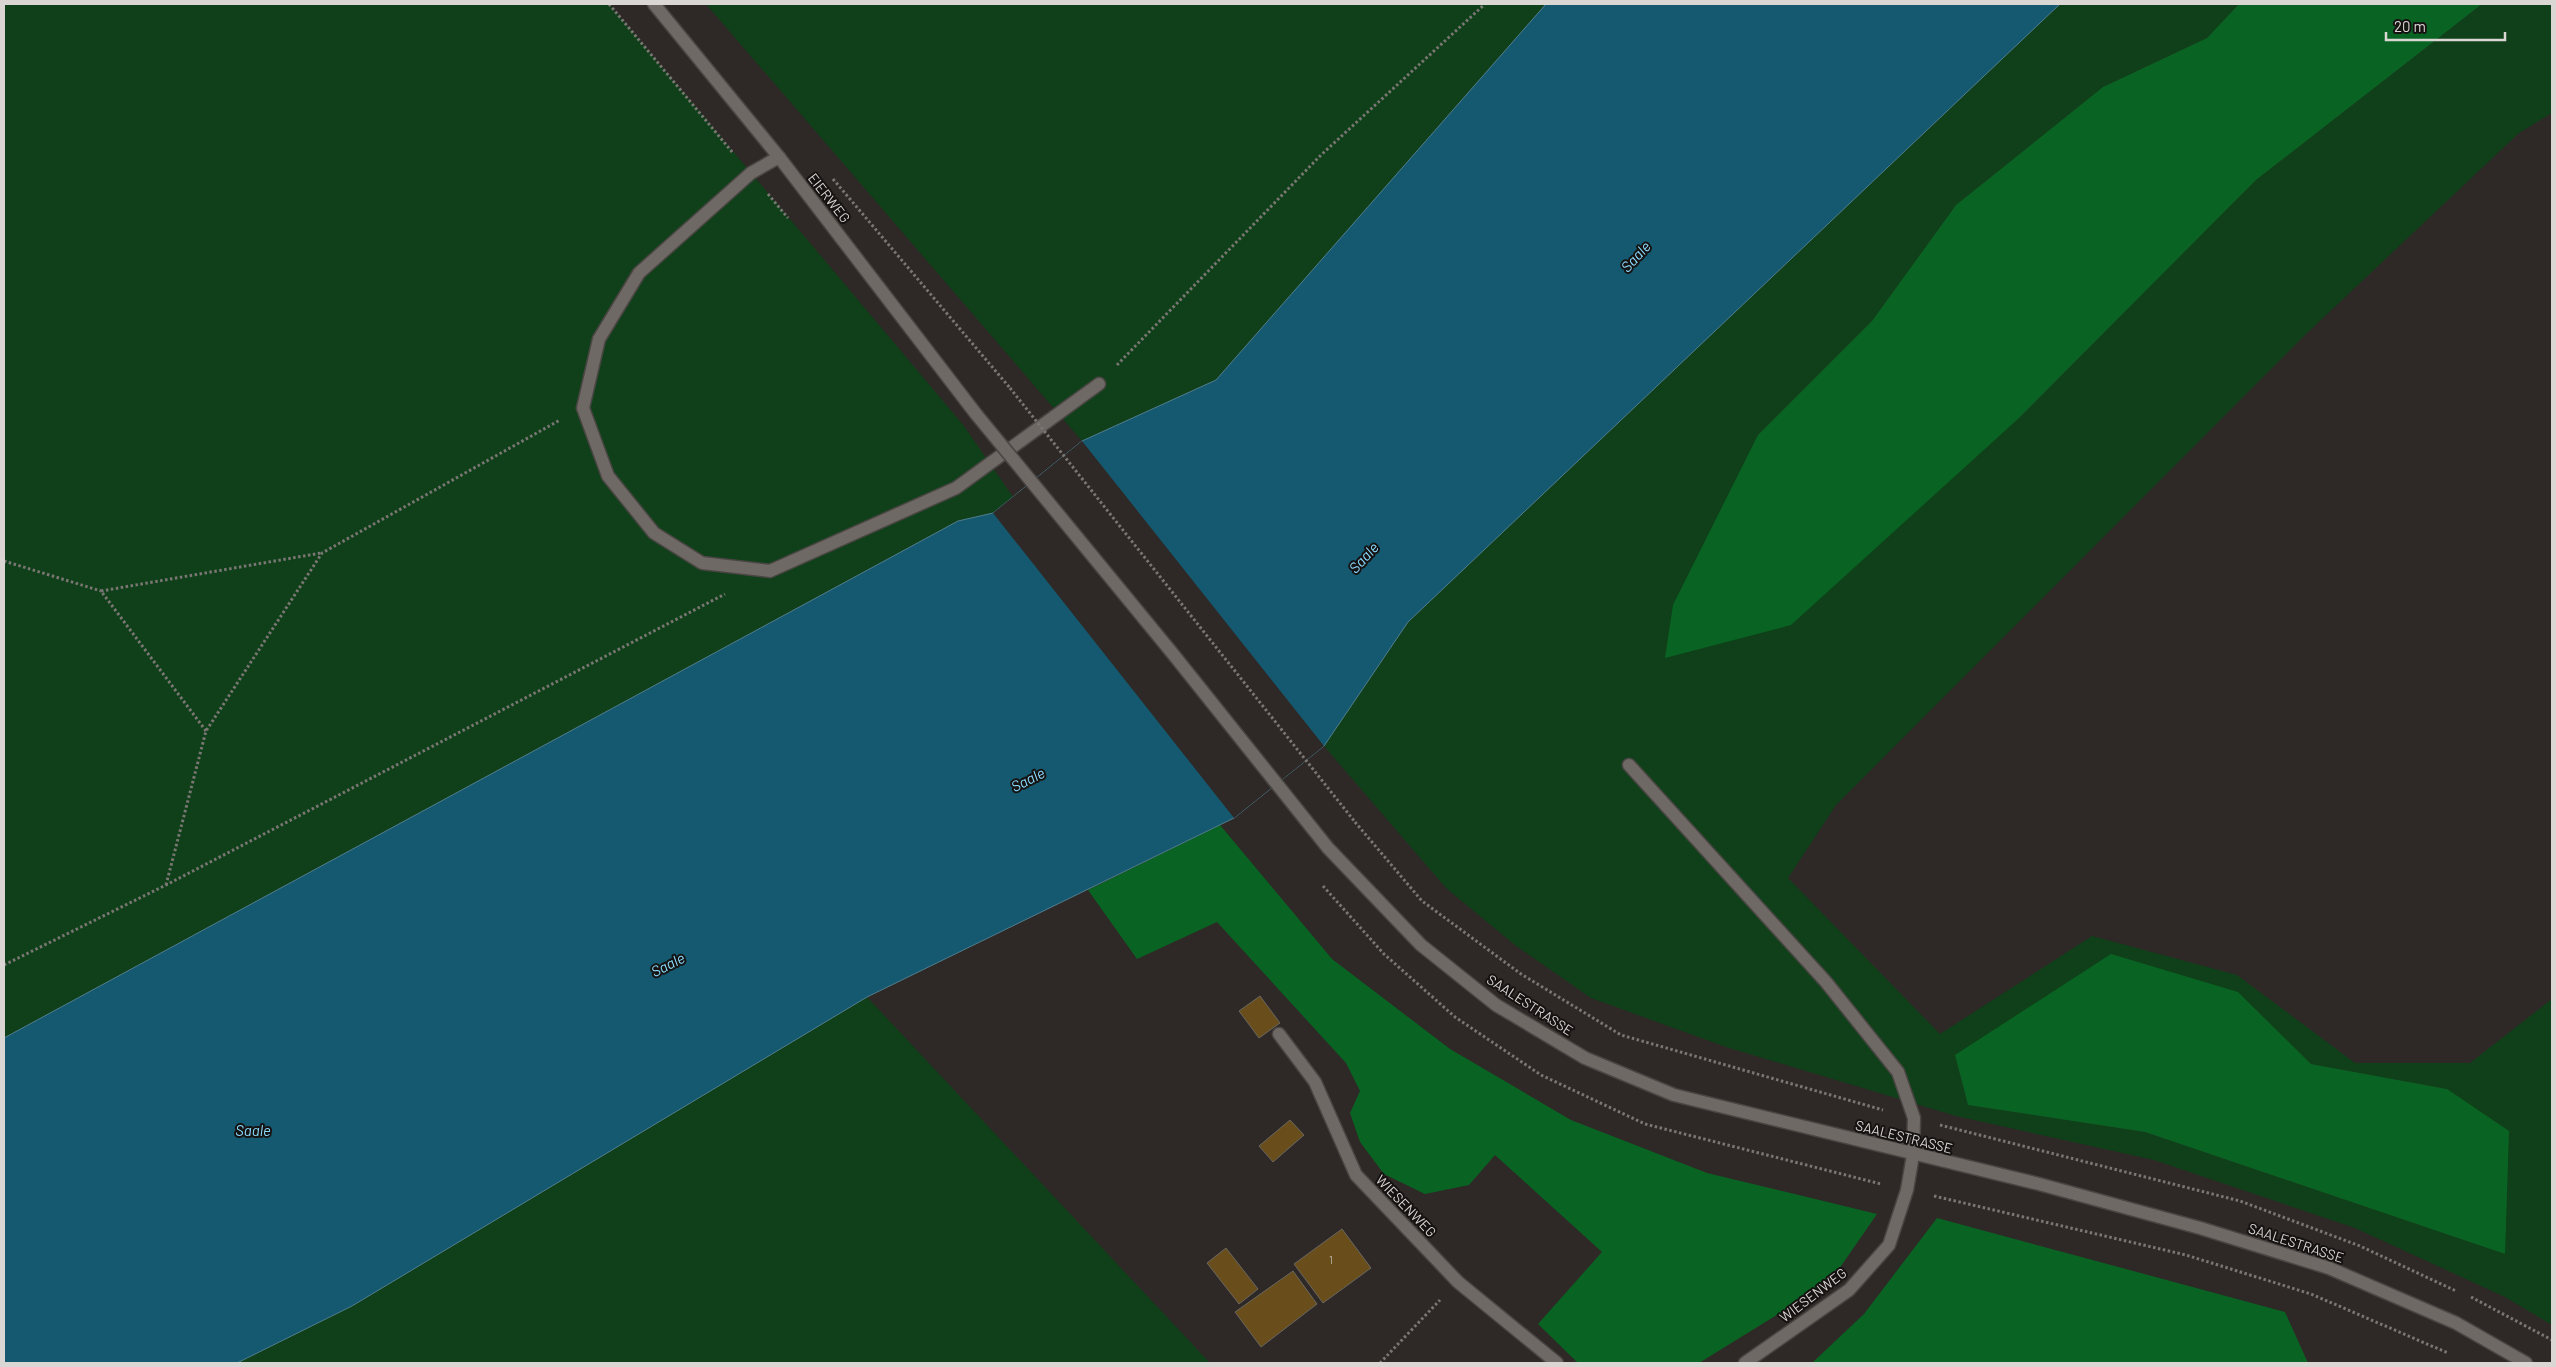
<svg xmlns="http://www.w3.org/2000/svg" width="2556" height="1367" viewBox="0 0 2556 1367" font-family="Barlow,sans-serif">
	<rect width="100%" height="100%" fill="#2e2926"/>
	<g fill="#0f4019" fill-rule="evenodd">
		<path d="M4 4H609L964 426 1013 497 993 513 958 521 4 1038Z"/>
		<path d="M706 4H1546L1216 380 1082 441Z"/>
		<path d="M2060 4H2239L2207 38 2103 87 1956 205 1872 321 1758 435 2019 418 2256 180 2482 4H2552V113L2519 133 2306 334 1836 805 1788 878 1940 1034 2092 936 2237 975 2355 1063H2470L2552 999V1325L2505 1297 2355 1228 2154 1160 1956 1116 1726 1047 1591 998 1515 945 1446 888 1324 746 1408 622ZM2238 992 2311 1064 2447 1089 2505 1254 2145 1132 1968 1105 1955 1055Z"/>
		<path d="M867 997 1210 1363H237L352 1306Z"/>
	</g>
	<g fill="#096423">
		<path d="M2239 4H2482L2256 180 2019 418 1791 625 1665 658 1673 605 1758 435 1872 321 1956 205 2103 87 2207 38Z"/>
		<path d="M1220 825 1332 959 1450 1049 1571 1120 1707 1173 1877 1214 1830 1282 1699 1363H1578L1538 1324 1602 1252 1495 1155 1469 1185 1425 1194 1384 1174 1360 1142 1350 1113 1360 1091 1346 1063 1217 922 1137 959 1088 890Z"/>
		<path d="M2111 954 2238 992 2311 1064 2447 1089 2509 1131 2505 1254 2145 1132 1968 1105 1955 1055Z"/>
		<path d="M1937 1218 2285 1312 2308 1363H1812L1864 1314Z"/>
	</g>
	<path fill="#155971" stroke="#507e8e" d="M1546 4H2060L1408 622 1324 746 1234 818 867 997 352 1306 237 1363H4V1038L958 521 993 513 1082 441 1216 380Z"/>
	<path fill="#2e2926" d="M1082 441 1324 746 1234 818 993 513Z"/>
	<g fill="#694e1b" stroke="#6a6761">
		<path d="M1260 996 1280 1023 1259 1038 1239 1011Z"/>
		<path d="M1290 1120 1304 1135 1273 1162 1259 1146Z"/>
		<path d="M1342 1229 1371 1268 1323 1303 1294 1264Z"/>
		<path d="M1226 1248 1258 1289 1239 1304 1207 1263Z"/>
		<path d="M1293 1271 1317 1304 1261 1347 1235 1312Z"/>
	</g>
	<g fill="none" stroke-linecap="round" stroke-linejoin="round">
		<g stroke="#494542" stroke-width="15">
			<g id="minor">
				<path d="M654 4 779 157 976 414"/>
				<path d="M779 157 751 173 639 273 599 339 583 408 608 476 654 533 702 563 770 571 956 488 1099 384"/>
				<path d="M1629 765 1826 982 1898 1072 1914 1118 1913 1155 1907 1190 1889 1245 1849 1290 1745 1363"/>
				<path d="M1328 848 1421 945 1496 1005 1585 1058 1674 1095 2039 1184 2200 1228 2329 1268 2456 1323 2526 1363"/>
				<path d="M1279 1034 1315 1082 1356 1175 1458 1282 1557 1363"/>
			</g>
		</g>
		<g stroke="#7a7673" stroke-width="3" stroke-dasharray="2.5 2.5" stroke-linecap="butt">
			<path d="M609 4 733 153"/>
			<path d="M833 179 1010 388"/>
			<path d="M768 194 788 218"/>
			<path d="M1117 365 1321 155 1485 4"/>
			<path d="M4 561 101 591"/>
			<path d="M206 731 101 591 321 553"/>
			<path d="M1355 822 1422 901 1521 974 1621 1035 1883 1110"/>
			<path d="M166 885 206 731 322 553 560 420"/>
			<path d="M1323 886 1384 954 1455 1017 1541 1075 1645 1124 1881 1184"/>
			<path d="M4 965 166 885 725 594"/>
			<path d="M1940 1125 2240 1201 2360 1246 2456 1291"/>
			<path d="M1934 1196 2186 1255 2311 1294 2448 1353"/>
			<path d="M2471 1297 2552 1340"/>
			<path d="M1380 1363 1440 1300"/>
		</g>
		<use href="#minor" stroke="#6e6965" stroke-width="12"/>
		<g stroke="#494542" stroke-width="15" stroke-linecap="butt">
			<path id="minor-bridge" d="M976 414 1173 654 1328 848"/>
		</g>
		<path stroke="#7a7673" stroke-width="3" stroke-dasharray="2.5 2.5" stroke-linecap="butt" d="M1010 388 1355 822"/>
		<use href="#minor-bridge" stroke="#6e6965" stroke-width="12"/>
	</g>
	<g text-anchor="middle" stroke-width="4" stroke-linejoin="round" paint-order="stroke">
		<g font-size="11" fill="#bdb4a5">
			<text x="1331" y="1264">1</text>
		</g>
		<g font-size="14" fill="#d9d6d3" stroke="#151211">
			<text transform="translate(829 198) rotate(52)" y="5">EIERWEG</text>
			<text transform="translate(1530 1005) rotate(33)" y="5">SAALESTRASSE</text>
			<text transform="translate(1904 1137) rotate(14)" y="5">SAALESTRASSE</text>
			<text transform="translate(1406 1206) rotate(46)" y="5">WIESENWEG</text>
			<text transform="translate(2296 1243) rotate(18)" y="5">SAALESTRASSE</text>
			<text transform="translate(1813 1295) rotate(-37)" y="5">WIESENWEG</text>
		</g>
		<g font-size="15" font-style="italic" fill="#89dbfe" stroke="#151211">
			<text transform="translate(1636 257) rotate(-48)" y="5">Saale</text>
			<text transform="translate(1364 558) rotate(-48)" y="5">Saale</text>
			<text transform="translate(1028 780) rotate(-27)" y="5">Saale</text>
			<text transform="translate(668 965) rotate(-27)" y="5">Saale</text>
			<text x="253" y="1136">Saale</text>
		</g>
	</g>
	<rect width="2556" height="1367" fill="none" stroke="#d9d6d3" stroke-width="10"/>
	<path d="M2386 32v8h119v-8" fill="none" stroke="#d9d6d3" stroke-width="2.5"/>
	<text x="2394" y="32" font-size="15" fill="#d9d6d3" stroke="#151211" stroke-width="4" paint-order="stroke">20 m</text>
</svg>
